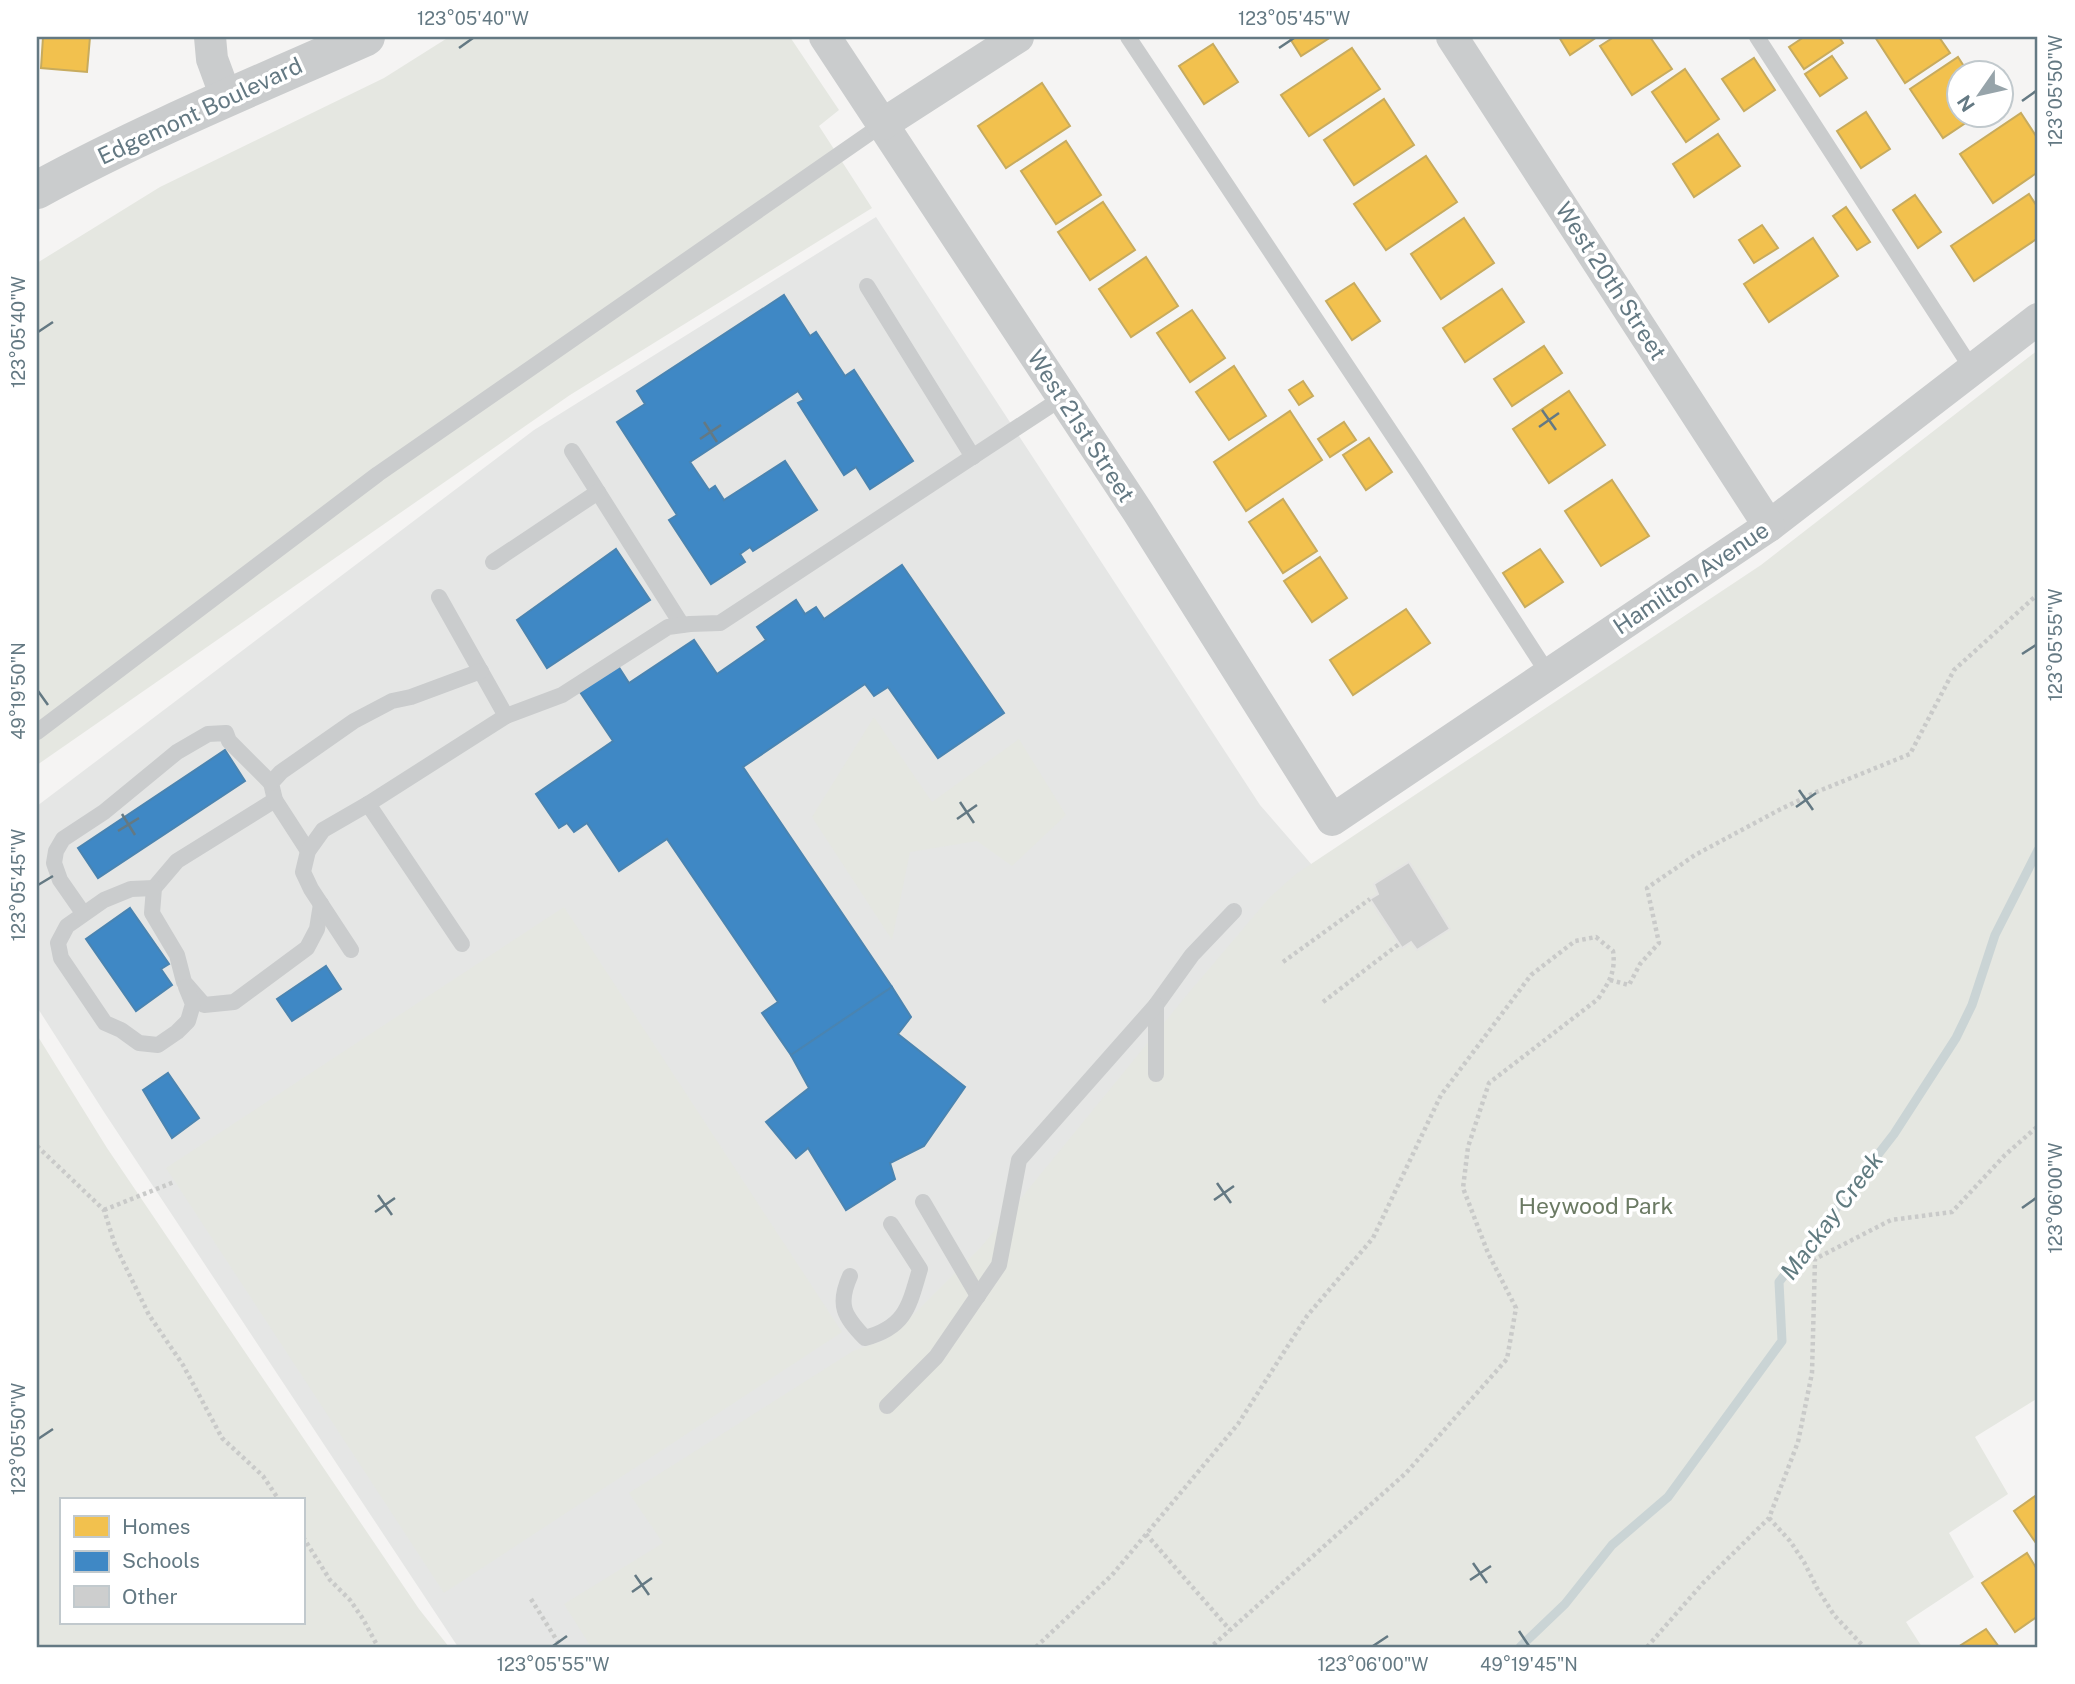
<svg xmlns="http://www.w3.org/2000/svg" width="2075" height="1684" viewBox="0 0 2075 1684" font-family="'Public Sans',sans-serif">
	<rect width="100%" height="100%" fill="#f5f4f3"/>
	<path fill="#e5e6e5" d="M876 217 1260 805 1463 1039 1073 1647H458L104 1112 37 1007V806L534 430Z"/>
	<g fill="#e5e7e1" fill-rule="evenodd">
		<path d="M449 37H790L839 110 819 126 872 208 570 395 37 765V263L160 187 384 78Z"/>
		<path d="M2038 350V1398L1975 1437 2008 1494 1949 1533 1974 1577 1906 1622 1922 1647H591L564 1604 663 1543 629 1493 853 1351 885 1340 916 1312 981 1247 1186 996 1270 897 1296 874 1761 565Z"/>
		<path d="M874 717 932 802 1019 739 1066 815 1012 866 977 841 910 852 892 940 812 817Z"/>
		<path d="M564 907 842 1332 444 1593 166 1168Z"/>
		<path d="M37 1035 107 1148 419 1609 449 1647H37ZM303 1500V1623H61V1500Z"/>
	</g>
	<g fill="#f2c14e" stroke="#c7ab5e" stroke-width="2">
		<path d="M43 37H90L87 72 41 68Z"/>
		<path d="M1289 37H1331L1301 56Z"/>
		<path d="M1559 37H1597L1570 55Z"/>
		<path d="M1614 37H1650L1672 69 1632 95 1600 46Z"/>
		<path d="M1804 37H1839L1843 43 1804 69 1789 47Z"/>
		<path d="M1875 37H1939L1950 53 1905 83Z"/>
		<path d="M1213 44 1238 82 1204 104 1179 66Z"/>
		<path d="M1352 48 1380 89 1309 136 1281 95Z"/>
		<path d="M1832 56 1847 78 1820 96 1805 74Z"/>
		<path d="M1958 57 1969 74H1960V116H1976L1943 138 1910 89Z"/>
		<path d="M1754 58 1775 90 1744 111 1722 79Z"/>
		<path d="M1685 69 1719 119 1686 142 1652 92Z"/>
		<path d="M1042 83 1070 126 1006 168 978 126Z"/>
		<path d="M1384 99 1414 145 1354 185 1324 140Z"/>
		<path d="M1866 112 1890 149 1861 168 1837 131Z"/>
		<path d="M2021 113 2038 139V172L1993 203 1960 154Z"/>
		<path d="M1718 134 1740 166 1694 197 1673 164Z"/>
		<path d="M1066 141 1101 195 1056 224 1021 171Z"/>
		<path d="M1426 156 1457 202 1386 250 1354 204Z"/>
		<path d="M2029 194 2038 208V238L1974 281 1951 246Z"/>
		<path d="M1915 195 1941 232 1918 248 1893 210Z"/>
		<path d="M1103 202 1135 250 1090 280 1058 232Z"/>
		<path d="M1846 207 1870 242 1857 250 1833 216Z"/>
		<path d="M1464 218 1494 263 1441 299 1411 254Z"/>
		<path d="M1762 225 1778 248 1754 263 1739 240Z"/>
		<path d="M1813 238 1838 276 1769 322 1744 284Z"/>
		<path d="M1146 257 1178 306 1131 337 1099 289Z"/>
		<path d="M1354 283 1380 321 1352 340 1326 301Z"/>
		<path d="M1502 289 1524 322 1465 362 1443 328Z"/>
		<path d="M1192 310 1225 358 1190 382 1157 333Z"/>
		<path d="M1544 346 1562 373 1512 406 1494 379Z"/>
		<path d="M1234 366 1266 416 1229 440 1196 392Z"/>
		<path d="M1303 381 1313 396 1299 405 1289 390Z"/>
		<path d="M1569 391 1605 445 1549 483 1513 429Z"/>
		<path d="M1290 411 1322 460 1246 511 1214 462Z"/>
		<path d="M1344 422 1356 440 1330 457 1318 439Z"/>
		<path d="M1369 438 1392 472 1366 490 1343 455Z"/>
		<path d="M1612 480 1649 536 1601 566 1565 511Z"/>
		<path d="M1283 499 1317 551 1283 573 1249 522Z"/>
		<path d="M1540 549 1563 582 1525 607 1503 573Z"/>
		<path d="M1320 557 1347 598 1312 622 1284 581Z"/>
		<path d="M1406 609 1430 643 1353 695 1330 660Z"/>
		<path d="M2038 1494V1546L2014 1511Z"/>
		<path d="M2027 1553 2038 1571V1616L2015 1632 1982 1583Z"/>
		<path d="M1986 1629 1999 1647H1958Z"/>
	</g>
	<g fill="#3f88c5" stroke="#4a84b1" stroke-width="2">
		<path d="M784 295 810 336 816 332 845 376 854 370 913 461 870 489 856 467 844 475 798 403 804 400 798 391 690 462 709 490 715 486 724 500 785 461 817 510 753 551 750 547 740 554 745 562 711 584 669 520 677 515 617 422 645 404 637 391Z"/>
		<path d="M616 549 650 600 547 668 517 620Z"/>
		<path d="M902 565 1004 713 938 758 888 687 874 696 865 684 743 767 892 987 791 1055 762 1013 778 1002 667 839 619 871 587 823 574 832 567 823 559 828 536 794 613 741 580 692 618 666 629 683 694 640 717 674 766 640 757 627 796 600 805 614 816 607 824 619Z"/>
		<path d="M225 750 245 781 98 878 78 848Z"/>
		<path d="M130 908 169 964 161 969 172 985 136 1011 86 939Z"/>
		<path d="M326 966 341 989 292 1021 277 999Z"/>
		<path d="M892 987 911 1017 898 1034 965 1087 924 1146 890 1163 895 1179 846 1210 808 1148 796 1158 766 1122 809 1088 791 1055Z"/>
		<path d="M168 1073 199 1118 172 1138 143 1090Z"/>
	</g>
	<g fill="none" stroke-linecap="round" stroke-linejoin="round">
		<path stroke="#cad4d5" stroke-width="9" d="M1520 1647 1565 1604 1612 1545 1668 1497 1782 1341 1779 1282 1894 1134 1956 1038 1972 1005 1995 935 2038 850"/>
	</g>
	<path fill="#cdcece" stroke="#e4e4e3" stroke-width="2" d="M1409 862 1450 929 1417 950 1411 942 1402 948 1370 899 1378 894 1374 884Z"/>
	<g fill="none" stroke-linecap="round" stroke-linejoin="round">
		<g stroke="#c9cac9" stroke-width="4.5" stroke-dasharray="3.5 3.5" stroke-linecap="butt">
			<path d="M1283 962 1370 899"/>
			<path d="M1610 980 1629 985 1640 964 1659 943 1647 888 1695 855 1779 810 1814 793 1910 754 1954 670 2038 594"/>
			<path d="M1323 1002 1399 944"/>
			<path d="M37 1146 104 1210 115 1245 149 1315 183 1365 222 1438 263 1476 279 1500"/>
			<path d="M104 1210 174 1182"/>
			<path d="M1769 1518 1790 1541 1804 1562 1817 1588 1834 1615 1864 1647"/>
			<path d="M1146 1534 1230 1630"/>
			<path d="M303 1537 330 1580 350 1600 363 1619 378 1647"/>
			<path d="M531 1599 561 1647"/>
			<path d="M1036 1647 1112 1575 1238 1424 1307 1316 1373 1238 1441 1095 1531 975 1575 941 1596 937 1613 951C1616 972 1609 982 1598 999L1489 1083 1468 1147 1463 1188 1488 1253 1516 1308 1507 1359 1406 1473 1211 1647"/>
			<path d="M1647 1647 1703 1583 1769 1518 1798 1442 1812 1373 1815 1259 1891 1220 1952 1212 2005 1155 2038 1126V1067"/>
		</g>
		<g stroke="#cacccd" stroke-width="16">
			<path d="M1128 37 1416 470 1549 675"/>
			<path d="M1757 37 1972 369"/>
			<path d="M867 286 973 457"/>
			<path d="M572 451 682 625"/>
			<path d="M493 562 598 492"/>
			<path d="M439 597 506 716"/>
			<path d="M37 732 378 474 883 124"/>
			<path d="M275 800 177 861 154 888 152 913 177 955 184 982 204 1005 234 1002 307 948 317 929 321 904"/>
			<path d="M368 804 462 944"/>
			<path d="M308 851 275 800 271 783 281 772 354 721 392 701 411 697 481 671"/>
			<path d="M154 888 131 889 104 900 67 926 58 943 61 958 105 1023 121 1030 139 1043 158 1045 177 1032 188 1021 193 1004 186 987"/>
			<path d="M83 913 60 880 54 863 56 851 63 839 104 812 177 752 208 734 226 733 229 741 271 783"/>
			<path d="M351 950 311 889 303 872 308 851 323 830 368 804 506 716 562 695 668 627 690 624 720 623 1062 398"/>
			<path d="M1156 1074V1005L1192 955 1234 911"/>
			<path d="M923 1202 978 1296"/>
			<path d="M850 1276C837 1305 844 1316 865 1338 906 1327 909 1306 920 1269L891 1224"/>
			<path d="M887 1406 936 1357 999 1265 1019 1160 1156 1005"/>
		</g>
		<g stroke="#cacccd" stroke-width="32">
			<path d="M210 37 212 59 226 97"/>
			<path d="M825 37 1138 512 1332 820 1769 526 2038 319"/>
			<path d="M1452 37 1769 526"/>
			<path d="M883 124 1018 37"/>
		</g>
		<path stroke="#cacccd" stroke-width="38" d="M37 190C143 132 255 86 366 37"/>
	</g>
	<path fill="none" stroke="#647983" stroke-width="2.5" d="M459 48 473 38M1279 48 1294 38M2022 101 2036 91M38 332 53 322M1542 410 1556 430M704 422 717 442M1539 427 1559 413M700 439 721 425M2022 654 2036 645M38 691 48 705M1799 790 1813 810M960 802 974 823M1796 807 1816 793M122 814 135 835M957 819 977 805M118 831 139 818M38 885 53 876M1217 1183 1231 1203M378 1195 392 1215M1214 1200 1234 1186M2022 1208 2036 1198M375 1212 395 1198M38 1439 53 1429M1473 1563 1487 1583M635 1575 649 1595M1470 1580 1491 1566M632 1592 652 1578M1519 1631 1529 1646M553 1646 567 1636M1373 1646 1388 1636"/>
	<g text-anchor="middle" stroke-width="7" stroke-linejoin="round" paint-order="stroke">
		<g font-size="23" fill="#647983" stroke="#fff">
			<text transform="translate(200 111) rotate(-25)" y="8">Edgemont Boulevard</text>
			<text transform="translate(1611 281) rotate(57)" y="8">West 20th Street</text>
			<text transform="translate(1081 426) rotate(57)" y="8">West 21st Street</text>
			<text transform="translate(1691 578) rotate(-34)" y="8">Hamilton Avenue</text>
		</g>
		<g font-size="23" fill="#6b7a63" stroke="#fff">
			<text x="1596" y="1214">Heywood Park</text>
		</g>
		<g font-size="24" font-style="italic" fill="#607b80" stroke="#fff">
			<text transform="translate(1832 1216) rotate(-53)" y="8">Mackay Creek</text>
		</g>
	</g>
	<rect width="2075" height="1684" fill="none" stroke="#ffffff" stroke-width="77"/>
	<rect x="60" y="1498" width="245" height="126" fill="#ffffff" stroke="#c1c9cd" stroke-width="2"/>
	<rect x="74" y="1516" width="35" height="21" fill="#f2c14e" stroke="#c1c9cd" stroke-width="2"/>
	<text x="122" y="1534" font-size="21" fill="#647983">Homes</text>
	<rect x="74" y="1551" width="35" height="21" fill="#3f88c5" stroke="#c1c9cd" stroke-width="2"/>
	<text x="122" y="1568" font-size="21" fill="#647983">Schools</text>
	<rect x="74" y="1586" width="35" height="21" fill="#cdcece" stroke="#c1c9cd" stroke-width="2"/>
	<text x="122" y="1604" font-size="21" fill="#647983">Other</text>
	<g transform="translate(1980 94) rotate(236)"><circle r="33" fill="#ffffff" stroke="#c1c9cd" stroke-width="2"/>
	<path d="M0-5L12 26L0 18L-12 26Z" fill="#97a4aa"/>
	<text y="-10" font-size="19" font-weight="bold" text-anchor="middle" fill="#647983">N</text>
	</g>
	<rect x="38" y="38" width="1998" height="1608" fill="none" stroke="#647983" stroke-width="2.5"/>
	<g font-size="18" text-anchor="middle" fill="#647983">
		<text x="473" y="25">123°05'40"W</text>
		<text x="1294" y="25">123°05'45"W</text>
		<text transform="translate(2056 91) rotate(-90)" y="6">123°05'50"W</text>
		<text transform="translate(19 332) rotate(-90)" y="6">123°05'40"W</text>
		<text transform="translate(2056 645) rotate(-90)" y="6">123°05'55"W</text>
		<text transform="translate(19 691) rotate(-90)" y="6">49°19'50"N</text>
		<text transform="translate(19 885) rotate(-90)" y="6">123°05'45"W</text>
		<text transform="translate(2056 1198) rotate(-90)" y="6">123°06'00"W</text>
		<text transform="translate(19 1439) rotate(-90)" y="6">123°05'50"W</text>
		<text x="553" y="1671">123°05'55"W</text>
		<text x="1373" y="1671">123°06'00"W</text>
		<text x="1529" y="1671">49°19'45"N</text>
	</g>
</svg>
